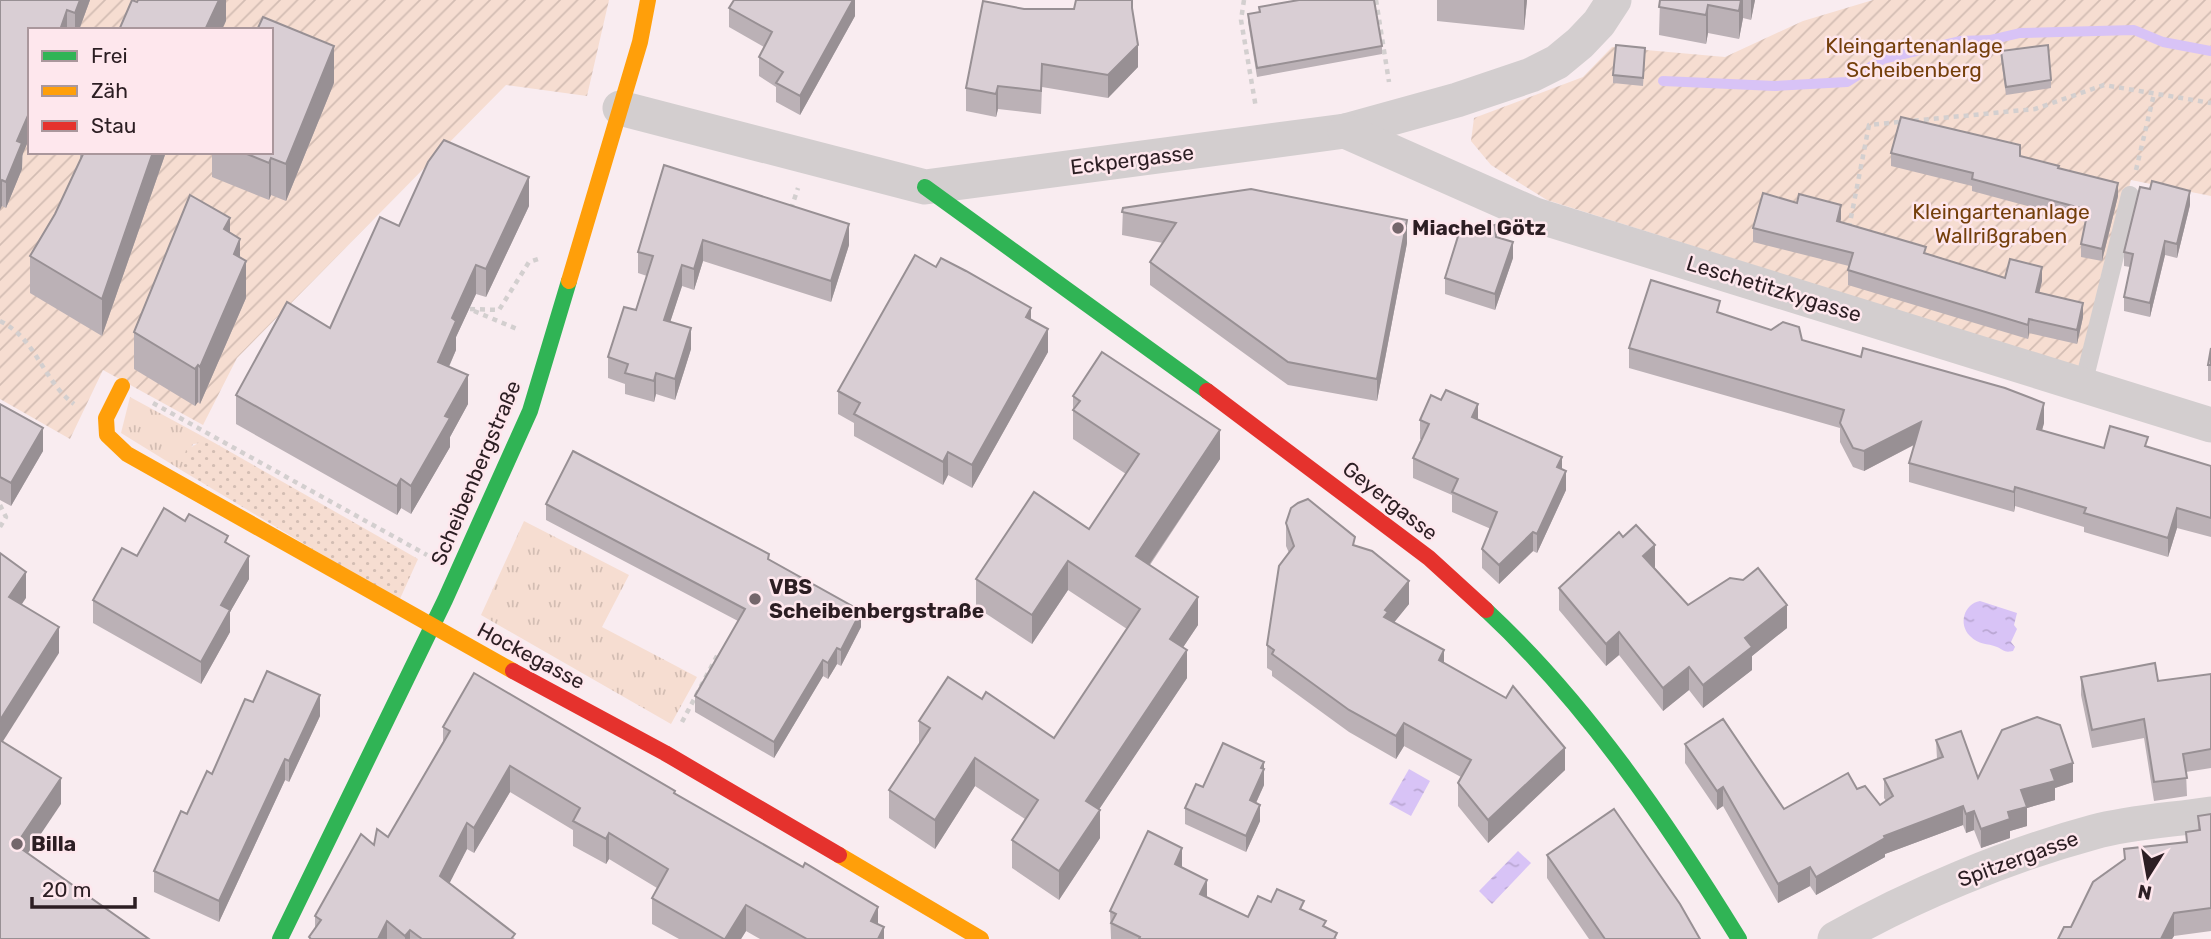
<svg xmlns="http://www.w3.org/2000/svg" width="2211" height="939" viewBox="0 0 2211 939" font-family="Rubik,sans-serif">
	<defs>
		<pattern id="grass-tufts" width="24" height="20" patternUnits="userSpaceOnUse" patternTransform="scale(1.75)"><rect width="24" height="20" fill="#f6ddd1"/><path d="M3 7l-1-3M5 7V3M7 7l1-3M15 17l-1-3M17 17v-4M19 17l1-3" fill="none" stroke="#d3bdb3"/></pattern>
		<pattern id="park-dots" width="8" height="8" patternUnits="userSpaceOnUse" patternTransform="scale(1.75)"><rect width="8" height="8" fill="#f6ddd1"/><path d="M2 2h.1M6 6h.1" fill="none" stroke="#d3bdb3" stroke-width="1.8" stroke-linecap="round"/></pattern>
		<pattern id="garden-furrows" width="10" height="10" patternUnits="userSpaceOnUse" patternTransform="scale(1.75)"><rect width="10" height="10" fill="#f6ddd1"/><path d="M-1 1l2-2M0 10L10 0M9 11l2-2" fill="none" stroke="#d3bdb3"/></pattern>
		<pattern id="water-ripples" width="26" height="14" patternUnits="userSpaceOnUse" patternTransform="scale(1.75)"><rect width="26" height="14" fill="#d8c3f6"/><path d="M2 4q2-2 4 0t4 0M15 11q2-2 4 0t4 0" fill="none" stroke="#baa7d3"/></pattern>
	</defs>
	<rect width="100%" height="100%" fill="#f9ecf0"/>
	<g fill="url(#grass-tufts)">
		<path d="M130 397 213 442 193 444 181 470 121 433Z"/>
		<path d="M524 521 629 575 602 627 697 677 671 724 481 615Z"/>
	</g>
	<path fill="url(#park-dots)" d="M202 441 213 442 418 559 399 601 181 470 186 450Z"/>
	<g fill="url(#garden-furrows)" fill-rule="evenodd">
		<path d="M0 0H609L587 96 506 85 237 358 203 425 103 370 70 439 0 399ZM30 30H271V152H30Z"/>
		<path d="M1873 0H2211V196L2131 180 2082 369 1547 200 1491 165 1471 141 1474 118 1583 77 1612 47 1725 57 1803 21Z"/>
	</g>
	<g fill="url(#water-ripples)">
		<path d="M1980 601 2017 613 2014 625 2017 629 2011 642 2015 647 2013 651C2004 653 2004 650 1997 647 1987 643 1979 645 1970 636 1958 624 1964 604 1980 601Z"/>
		<path d="M1409 769 1430 781 1411 816 1389 804Z"/>
		<path d="M1518 851 1531 863 1492 904 1479 891Z"/>
	</g>
	<g fill="none" stroke-linecap="round" stroke-linejoin="round">
		<path stroke="#d8c3f6" stroke-width="10" d="M1663 81 1775 86 1847 82 1883 59 1960 41 1990 40 2020 33 2134 30 2163 42 2211 51"/>
		<g stroke="#d3cfcf" stroke-width="4.5" stroke-dasharray="5 5" stroke-linecap="butt">
			<path d="M1244 0 1241 20 1256 108"/>
			<path d="M1376 0 1389 82"/>
			<path d="M2136 170 2154 94"/>
			<path d="M791 209 798 188"/>
			<path d="M1849 228 1869 125 2035 109 2104 85 2211 103"/>
			<path d="M470 309 499 310 529 262 538 259"/>
			<path d="M474 311 517 329"/>
			<path d="M0 321C37 339 42 380 74 404"/>
			<path d="M153 403 427 555"/>
			<path d="M0 505 6 517 0 527"/>
			<path d="M682 722 718 654 723 657"/>
		</g>
		<path stroke="#d3cecf" stroke-width="18" d="M2083 385 2130 195"/>
		<g stroke="#d3cecf" stroke-width="35">
			<path d="M620 108 925 187 1345 131 1457 100 1531 75 1557 62 1580 43 1599 23 1614 0"/>
			<path d="M1345 131 1535 215 2211 425"/>
			<path d="M1835 939C1912 895 2009 855 2094 832 2131 822 2173 820 2211 814"/>
		</g>
		<g stroke="#30b455" stroke-width="16">
			<path d="M925 187 1207 391"/>
			<path d="M1486 610C1587 704 1667 822 1739 939"/>
			<path d="M280 939 445 600 530 411 569 281"/>
		</g>
		<g stroke="#ff9f0a" stroke-width="16">
			<path d="M569 281 640 42 648 0"/>
			<path d="M122 386 106 418 107 435 127 454 513 671"/>
			<path d="M839 855 981 939"/>
		</g>
		<g stroke="#e5322d" stroke-width="16">
			<path d="M1207 391 1429 558 1486 610"/>
			<path d="M513 671 665 753 839 855"/>
		</g>
	</g>
	<g fill="#bbb1b6">
		<path d="M0 0H90L79 30H30L22 169 6 208 2 206Z"/>
		<path d="M855 0V16L800 115 776 102V87L759 76V57L764 47 729 27V8Z"/>
		<path d="M1437 0H1527L1524 30 1437 21Z"/>
		<path d="M1660 0H1755L1751 20 1743 18 1739 39 1708 33 1706 44 1659 35Z"/>
		<path d="M1259 7 1382 46V54L1257 77 1248 22V14L1259 12Z"/>
		<path d="M1024 9 1133 14 1138 67 1108 98 1042 87 1041 114 998 109 996 117 966 111V88Z"/>
		<path d="M2001 51 2051 80V88L2006 95 2001 59Z"/>
		<path d="M1645 56 1643 86 1613 83V75Z"/>
		<path d="M334 83 286 201 271 195 269 200 212 177V152H271Z"/>
		<path d="M80 152H166L102 336 30 293V256L55 214 80 161Z"/>
		<path d="M1891 153 2020 156 2059 169 2118 196 2102 261 2081 257V244L2086 222 1972 191V186L1891 166Z"/>
		<path d="M664 165 849 245 831 302 703 261 694 290 682 286 670 322 691 349 675 400 656 394 654 402 625 394V384L608 378V357L636 310 647 276 638 273V252Z"/>
		<path d="M2190 205 2177 258 2165 255 2150 317 2124 311V297L2130 267 2124 266V252Z"/>
		<path d="M529 206 486 297 476 294 456 337V350L449 367 468 404 450 437V447L411 514 401 508 397 515 236 424V395L330 328 399 226Z"/>
		<path d="M1123 208 1407 243 1377 401 1288 385 1150 285V262L1163 243 1122 235Z"/>
		<path d="M1841 219 1840 222 1926 253 2005 278 2042 281 2039 293 2083 317 2077 344 2029 333 2028 339 1848 285V270L1849 266 1753 242V228Z"/>
		<path d="M230 233 240 258 246 298 200 404 198 402 195 406 134 369V332Z"/>
		<path d="M1496 237 1513 258 1495 310 1445 294V278Z"/>
		<path d="M1720 313 2044 423 2042 430 2104 448 2148 447 2211 466V537L2177 528 2168 557 2084 532V527L2015 506 2014 512 1909 482V463L1914 445 1864 471 1853 467 1840 442V428L1629 368V348Z"/>
		<path d="M1031 320 1048 352 972 488 948 475 943 485 854 436V423L838 414V391Z"/>
		<path d="M2211 348V381H2208V365Z"/>
		<path d="M1073 396 1220 459 1150 565 1198 625 1183 647 1187 678 1099 809 1100 838 1059 900 1012 868V840L1025 819 975 786 935 849 889 818V790L919 745V721L982 699 1054 738 1127 629 1068 590 1032 644 976 607V579L1089 529 1126 474 1073 439Z"/>
		<path d="M0 404 43 451 11 506 0 500Z"/>
		<path d="M1420 420H1478L1562 469 1566 490 1537 553 1533 551 1499 584 1482 568V549L1491 529 1452 512V495L1413 478V458L1422 440 1420 439Z"/>
		<path d="M546 504 769 559 861 627 841 666 837 664 828 679 823 676 774 758 695 712V696L738 621 546 520Z"/>
		<path d="M1286 523 1355 545 1409 604 1394 622 1444 663 1565 770 1488 843 1458 806V783L1461 777 1404 746 1396 759 1349 732 1272 676V671L1267 668V645L1289 553 1286 546Z"/>
		<path d="M228 544 249 579 230 612V632L201 684 93 623V600L137 556Z"/>
		<path d="M1655 568 1688 605 1787 628 1752 656V670L1703 708 1689 690 1663 711 1619 655 1606 666 1559 610V588Z"/>
		<path d="M2211 674V768L2186 772 2187 796 2154 801 2144 738 2092 748 2081 695V677L2158 681Z"/>
		<path d="M253 702 320 716 289 782 285 780 219 922 154 892V871L212 774Z"/>
		<path d="M443 727 675 794 878 924 884 939H760L746 931 741 939H679L652 924V898L657 888 609 859 606 864 573 846V830L510 792 474 853 467 849 449 883 515 939H309L315 929V916L374 845 388 837 443 742Z"/>
		<path d="M1936 740 1978 778 2073 782 2055 788V800L2027 808V826L2010 831V838L1981 848 1974 830 1966 833 1963 825 1885 854V857L1816 895 1810 886 1778 903 1723 806 1717 810 1685 763V744L1784 809 1857 789 1880 805 1886 801 1884 798V779L1937 759Z"/>
		<path d="M1264 762V785L1256 803 1260 821 1246 852 1185 824V808L1203 787Z"/>
		<path d="M2211 814V931L2174 936 2172 939H2058L2071 927 2124 860V849L2186 842V832L2198 830V816Z"/>
		<path d="M1547 855 1700 939H1589L1547 878Z"/>
		<path d="M1182 868 1207 897 1248 917 1271 902 1304 911 1326 928 1337 939H1111L1110 911Z"/>
	</g>
	<g fill="#989094">
		<path d="M80 0H90L79 30H75V13Z"/>
		<path d="M219 0H226V21L222 30H205Z"/>
		<path d="M853 0H855V16L800 115V96Z"/>
		<path d="M1524 0H1527L1524 30Z"/>
		<path d="M1741 0H1743V18L1739 39V11Z"/>
		<path d="M1751 0H1755L1751 20Z"/>
		<path d="M1708 5V33L1706 44V15Z"/>
		<path d="M67 10V30H60Z"/>
		<path d="M1138 45V67L1108 98V75Z"/>
		<path d="M334 46V83L286 201V164Z"/>
		<path d="M998 86V109L996 117V94Z"/>
		<path d="M30 111V137L22 156V169L6 208V182L17 141Z"/>
		<path d="M153 152H166L102 336V299Z"/>
		<path d="M271 158V195L269 200V163Z"/>
		<path d="M529 177V206L486 297V269Z"/>
		<path d="M2 180V206L0 210V184Z"/>
		<path d="M2118 183V196L2102 261V249Z"/>
		<path d="M2190 191V205L2177 258V244Z"/>
		<path d="M1841 205V219L1837 235V221Z"/>
		<path d="M230 218V255L224 229Z"/>
		<path d="M1407 220V243L1377 401V379Z"/>
		<path d="M849 224V245L831 302V281Z"/>
		<path d="M240 239V274L246 261V298L200 404V367L234 254Z"/>
		<path d="M703 240V261L694 290V269Z"/>
		<path d="M2165 241V255L2150 317V303Z"/>
		<path d="M1513 242V258L1495 310V294Z"/>
		<path d="M476 265V294L456 337V350L438 391V362L452 318Z"/>
		<path d="M682 265V286L664 341V320Z"/>
		<path d="M2042 267V281L2036 306V292Z"/>
		<path d="M2083 303V317L2077 344V330Z"/>
		<path d="M1031 308V331L1026 317Z"/>
		<path d="M2029 319V333L2028 339V325Z"/>
		<path d="M691 328V349L675 400V379Z"/>
		<path d="M1048 329V352L972 488V465Z"/>
		<path d="M198 365V402L195 406V369Z"/>
		<path d="M656 373V394L654 402V381Z"/>
		<path d="M468 375V404L450 437V447L411 514V486L445 416Z"/>
		<path d="M2044 403V423L2037 448V429Z"/>
		<path d="M1478 404V423L1472 417Z"/>
		<path d="M1921 422V441L1864 471V451Z"/>
		<path d="M43 428V451L11 506V483Z"/>
		<path d="M1220 430V459L1136 584V556Z"/>
		<path d="M948 452V475L943 485V462Z"/>
		<path d="M1562 457V476L1557 467Z"/>
		<path d="M1566 471V490L1537 553V534Z"/>
		<path d="M401 479V508L397 515V486Z"/>
		<path d="M2015 487V506L2014 512V492Z"/>
		<path d="M2177 508V528L2168 557V538Z"/>
		<path d="M1533 532V551L1499 584V565Z"/>
		<path d="M1655 545V568L1643 579V556Z"/>
		<path d="M249 556V579L230 612V632L201 684V662L221 605Z"/>
		<path d="M1068 561V590L1032 644V615Z"/>
		<path d="M26 572V598L9 623V597Z"/>
		<path d="M1409 581V604L1388 630 1384 617 1385 610Z"/>
		<path d="M1198 597V625L1170 667V639Z"/>
		<path d="M1787 605V628L1752 656V670L1703 708V685L1745 638Z"/>
		<path d="M861 611V627L841 666V650Z"/>
		<path d="M59 627V653L0 746V720Z"/>
		<path d="M1619 632V655L1606 666V644Z"/>
		<path d="M837 648V664L828 679V663Z"/>
		<path d="M1187 650V678L1086 829V801Z"/>
		<path d="M1444 650V673L1439 660Z"/>
		<path d="M823 660V676L774 758V742Z"/>
		<path d="M1689 667V690L1663 711V688Z"/>
		<path d="M320 695V716L289 782V761Z"/>
		<path d="M1404 723V746L1396 759V736Z"/>
		<path d="M1565 748V770L1488 843V820Z"/>
		<path d="M975 758V786L935 849V820Z"/>
		<path d="M285 759V780L219 922V901Z"/>
		<path d="M1264 762V785L1250 816V800Z"/>
		<path d="M2073 763V782L2055 788V800L2027 808V826L2010 831V838L1981 848V829L2008 812 2021 790 2051 770Z"/>
		<path d="M510 766V792L474 853V828Z"/>
		<path d="M61 778V804L16 871V845Z"/>
		<path d="M1723 787V806L1717 810V791Z"/>
		<path d="M1260 805V821L1246 852V836Z"/>
		<path d="M1963 806V825L1885 854V857L1816 895V877L1884 836Z"/>
		<path d="M1100 810V838L1059 900V871Z"/>
		<path d="M1974 811V830L1966 833V814Z"/>
		<path d="M467 823V849L440 902V876Z"/>
		<path d="M609 833V859L606 864V839Z"/>
		<path d="M1182 848V871L1175 864Z"/>
		<path d="M1810 867V886L1778 903V884Z"/>
		<path d="M1207 880V903L1200 894Z"/>
		<path d="M746 905V931L741 939H725Z"/>
		<path d="M878 907V933L871 921Z"/>
		<path d="M2174 913V936L2172 939H2161Z"/>
		<path d="M387 921V939H378Z"/>
		<path d="M884 927V939H878Z"/>
		<path d="M410 930V939H405V936Z"/>
	</g>
	<g fill="#d9ced4" stroke="#989094" stroke-width="2">
		<path d="M0 0H80L75 13 67 10 60 30H30V111L17 141 22 143 6 182 2 180 0 184Z"/>
		<path d="M132 0 137 2 138 0H219L205 30H119Z"/>
		<path d="M734 0H853L800 96 776 83 783 72 759 57 772 32 729 8Z"/>
		<path d="M1076 0H1132V8L1138 45 1108 75 1042 64 1041 91 998 86 996 94 966 88 983 1 1024 9H1074Z"/>
		<path d="M1299 0H1374L1382 46 1257 68 1248 14 1260 12 1259 7Z"/>
		<path d="M1660 0H1741L1739 11 1708 5 1706 15 1659 7Z"/>
		<path d="M263 17 334 46 286 164 271 158 269 163 242 152H271V30H257Z"/>
		<path d="M1616 45 1645 48 1643 78 1613 75Z"/>
		<path d="M2048 45 2051 80 2006 87 2001 51Z"/>
		<path d="M1901 117 2020 145V156L2059 166 2058 168 2118 183 2102 249 2081 244 2088 210 1972 179 1973 173 1891 153Z"/>
		<path d="M444 140 529 177 486 269 476 265 452 318 456 321 438 362 468 375 445 416 450 418 411 486 401 479 397 486 236 395 287 302 330 328 380 217 399 226 428 162Z"/>
		<path d="M84 152H153L102 299 30 256 55 214Z"/>
		<path d="M664 165 849 224 831 281 703 240 694 269 682 265 664 320 691 328 675 379 656 373 654 381 625 373 628 364 608 357 624 307 636 310 653 256 638 252Z"/>
		<path d="M2152 181 2190 191 2177 244 2165 241 2150 303 2124 297 2133 254 2124 252 2140 187 2150 189Z"/>
		<path d="M1251 189 1407 220 1377 379 1288 362 1150 262 1176 223 1122 212 1123 208Z"/>
		<path d="M1763 193 1797 203 1799 194 1841 205 1837 221 1926 247 1924 253 2005 278 2010 259 2042 267 2036 292 2083 303 2077 330 2029 319 2028 325 1848 270 1853 253 1753 228Z"/>
		<path d="M190 195 230 218 224 229 240 239 234 254 246 261 200 367 198 365 195 369 134 332Z"/>
		<path d="M1495 225 1496 237 1513 242 1495 294 1445 278 1460 230Z"/>
		<path d="M915 255 936 267 941 258 966 271 1031 308 1026 317 1048 329 972 465 948 452 943 462 854 414 860 403 838 391Z"/>
		<path d="M1651 280 1720 301 1717 312 1771 330 1783 322 1799 327 1802 340 1861 357 1863 348 2005 388 2044 403 2037 429 2104 448 2110 426 2148 437 2145 446 2211 466V518L2177 508 2168 538 2084 513 2086 508 2015 487 2014 492 1909 463 1921 422 1864 451 1853 448 1840 423 1844 410 1629 348Z"/>
		<path d="M2211 348V365H2208Z"/>
		<path d="M1102 352 1220 430 1136 556 1198 597 1170 639 1187 650 1086 801 1100 810 1059 871 1012 840 1038 800 975 758 935 820 889 790 930 728 919 721 948 677 982 699 986 692 1054 738 1140 609 1068 561 1032 615 976 579 1034 492 1089 529 1139 454 1073 410 1080 401 1073 396Z"/>
		<path d="M1446 390 1478 404 1472 417 1562 457 1557 467 1566 471 1537 534 1533 532 1499 565 1482 549 1497 512 1452 492 1458 479 1413 458 1429 424 1420 420 1431 395 1441 400Z"/>
		<path d="M0 404 43 428 11 483 0 477Z"/>
		<path d="M573 451 769 554 768 559 861 611 841 650 837 648 828 663 823 660 774 742 695 696 745 609 546 504Z"/>
		<path d="M1308 499 1355 537 1353 545 1372 551 1409 581 1385 610 1388 612 1384 617 1444 650 1439 660 1506 698 1513 686 1565 748 1488 820 1458 783 1471 760 1404 723 1396 736 1349 710 1272 654 1274 650 1267 645 1279 566 1294 546 1286 523 1291 508 1298 503Z"/>
		<path d="M164 508 185 521 189 514 228 536 225 542 249 556 221 605 230 610 201 662 93 600 122 548 137 556Z"/>
		<path d="M1636 525 1655 545 1643 556 1688 605 1730 578 1743 580 1758 568 1787 605 1745 638 1752 647 1703 685 1689 667 1663 688 1619 632 1606 644 1559 588 1619 532 1623 537Z"/>
		<path d="M0 553 26 572 9 597 59 627 0 720Z"/>
		<path d="M2155 663 2158 681 2211 674V749L2183 754 2187 778 2154 782 2144 719 2092 730 2081 677Z"/>
		<path d="M267 671 320 695 289 761 285 759 219 901 154 871 181 811 187 814 207 771 212 774 245 699 253 702Z"/>
		<path d="M474 673 675 791 674 793 803 867 805 863 878 907 871 921 884 927 878 939H807L746 905 725 939H724L652 898 668 869 609 833 606 839 573 821 580 808 510 766 474 828 467 823 440 876 515 934 511 939H422L410 930 405 936 387 921 378 939H311L309 937 321 920 315 916 361 834 374 845 377 829 388 837 450 731 443 727Z"/>
		<path d="M2037 717 2060 725 2073 763 2051 770 2055 781 2021 790 2027 807 2008 812 2010 819 1981 829 1974 811 1966 814 1963 806 1884 836 1885 838 1816 877 1810 867 1778 884 1723 787 1717 791 1685 744 1723 719 1784 809 1848 773 1857 789 1865 786 1880 805 1893 796 1884 779 1943 757 1936 740 1961 731 1978 778 2002 730Z"/>
		<path d="M0 740 61 778 16 845 149 939H0Z"/>
		<path d="M1223 743 1264 762 1261 768 1264 769 1250 800 1260 805 1246 836 1185 808 1196 784 1203 787Z"/>
		<path d="M1614 809 1680 904 1700 939H1605L1547 855Z"/>
		<path d="M2211 814V908L2174 913 2161 939H2058L2064 927H2071L2093 882 2125 859 2124 849 2187 842 2186 832 2200 830 2198 816Z"/>
		<path d="M1148 831 1182 848 1175 864 1207 880 1200 894 1248 917 1258 896 1271 902 1277 889 1304 901 1300 909 1326 921 1323 926 1337 933 1334 939H1139L1140 937 1111 923 1116 914 1110 911Z"/>
	</g>
	<g fill="#74666b" stroke="#fee7ed" stroke-width="2.5">
		<circle cx="1398" cy="228" r="7"/>
		<circle cx="755" cy="599" r="7"/>
		<circle cx="17" cy="844" r="7"/>
	</g>
	<g text-anchor="middle" stroke-width="5" stroke-linejoin="round" paint-order="stroke">
		<g font-size="21" fill="#743f0b" stroke="#fee7ed">
			<text x="1914" y="53">Kleingartenanlage<tspan x="1914" dy="24">Scheibenberg</tspan></text>
			<text x="2001" y="219">Kleingartenanlage<tspan x="2001" dy="24">Wallrißgraben</tspan></text>
		</g>
		<g font-size="21" fill="#2c1e23" stroke="#fee7ed">
			<text transform="translate(1132 160) rotate(-7)" y="7">Eckpergasse</text>
			<text transform="translate(1774 289) rotate(17)" y="7">Leschetitzkygasse</text>
			<text transform="translate(476 473) rotate(-67)" y="7">Scheibenbergstraße</text>
			<text transform="translate(1390 501) rotate(38)" y="7">Geyergasse</text>
			<text transform="translate(531 656) rotate(28)" y="7">Hockegasse</text>
			<text transform="translate(2018 859) rotate(-20)" y="7">Spitzergasse</text>
		</g>
		<g font-size="21" font-weight="bold" fill="#2c1e23" stroke="#fee7ed" text-anchor="start">
			<text x="1412" y="235">Miachel Götz</text>
			<text x="769" y="594">VBS<tspan x="769" dy="24">Scheibenbergstraße</tspan></text>
			<text x="31" y="851">Billa</text>
		</g>
	</g>
	<rect x="28" y="28" width="245" height="126" fill="#fee7ed" stroke="#aa979c" stroke-width="2"/>
	<rect x="42" y="51" width="35" height="10" fill="#30b455" stroke="#aa979c" stroke-width="2"/>
	<text x="91" y="63" font-size="21" fill="#2c1e23">Frei</text>
	<rect x="42" y="86" width="35" height="10" fill="#ff9f0a" stroke="#aa979c" stroke-width="2"/>
	<text x="91" y="98" font-size="21" fill="#2c1e23">Zäh</text>
	<rect x="42" y="121" width="35" height="10" fill="#e5322d" stroke="#aa979c" stroke-width="2"/>
	<text x="91" y="133" font-size="21" fill="#2c1e23">Stau</text>
	<g transform="translate(2148 876) rotate(191)" stroke="#fee7ed" stroke-width="5" paint-order="stroke">
	<path d="M0-5L12 26L0 18L-12 26Z" fill="#2c1e23"/>
	<text y="-10" font-size="19" font-weight="bold" text-anchor="middle" fill="#2c1e23">N</text>
	</g>
	<path d="M32 897v10h103v-10" fill="none" stroke="#2c1e23" stroke-width="3.5"/>
	<text x="42" y="897" font-size="21" fill="#2c1e23" stroke="#fee7ed" stroke-width="5" paint-order="stroke">20 m</text>
</svg>
